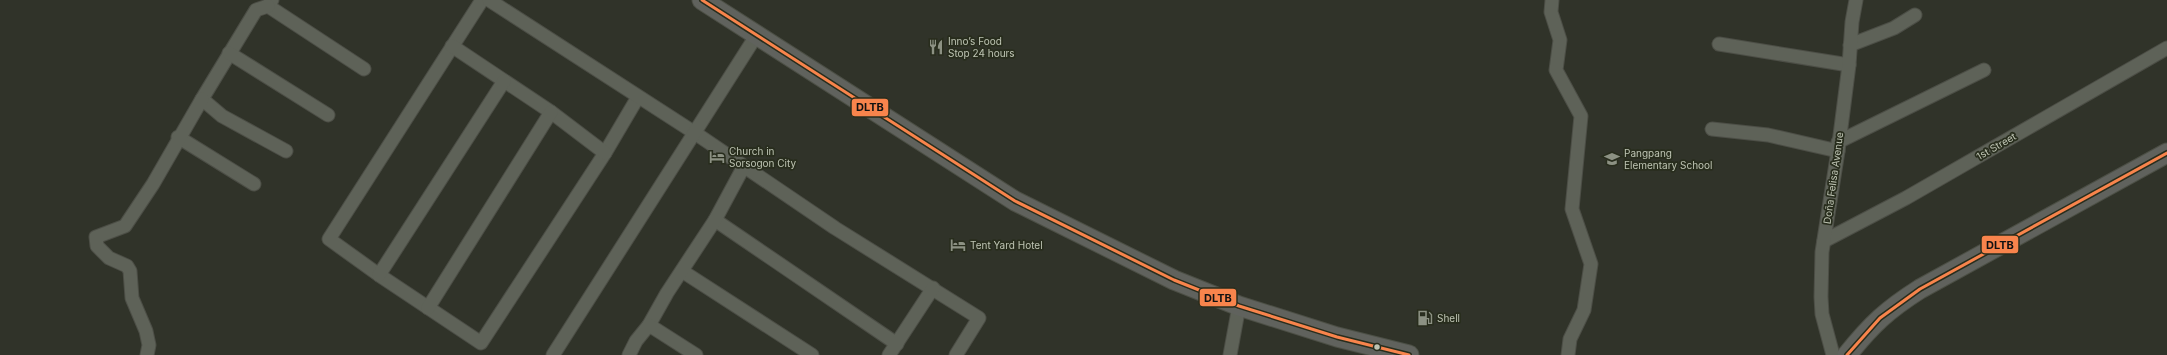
<svg xmlns="http://www.w3.org/2000/svg" width="2167" height="355" viewBox="0 0 2167 355" font-family="Inter,sans-serif">
	<rect width="100%" height="100%" fill="#303329"/>
	<g fill="none" stroke-linecap="round" stroke-linejoin="round">
		<g stroke="#4c4e46" stroke-width="15">
			<g id="minor">
				<path d="M272 0 268 6 364 69"/>
				<path d="M482 0 329 239 379 275 481 343 605 153 638 97"/>
				<path d="M489 0 695 133 835 228 979 318 956 355"/>
				<path d="M1552 0 1551 12 1560 40 1556 70 1581 116 1572 209 1591 264 1584 310 1570 339 1568 355"/>
				<path d="M268 6 256 10 202 99 222 116 286 151"/>
				<path d="M1719 44 1849 65"/>
				<path d="M1850 45 1894 28 1915 15"/>
				<path d="M452 46 551 112 605 153"/>
				<path d="M229 53 328 115"/>
				<path d="M1712 129 1768 135 1838 151"/>
				<path d="M178 137 254 184"/>
				<path d="M1838 142 1984 70"/>
				<path d="M715 220 897 344"/>
				<path d="M1824 241 1906 198 2167 48"/>
				<path d="M682 271 812 355"/>
				<path d="M379 275 504 81"/>
				<path d="M428 308 551 112"/>
				<path d="M649 325 667 293 715 220 743 168"/>
				<path d="M147 355 149 345 146 331 132 298 130 271 127 266 109 258 97 246 96 237 125 226 153 184 202 99"/>
				<path d="M553 355 756 36"/>
				<path d="M629 355 636 341 649 325 696 355"/>
				<path d="M889 355 933 288"/>
				<path d="M1230 355 1239 306"/>
				<path d="M1833 355 1822 314 1821 297 1822 252 1838 151 1849 65 1852 22 1856 0"/>
			</g>
		</g>
		<g stroke="#4c4f45" stroke-width="21">
			<g id="highway">
				<path d="M702 0 1015 201 1174 280 1239 306 1337 337 1409 355"/>
				<path d="M1847 355C1872 324 1887 310 1920 289L2167 153"/>
			</g>
		</g>
		<use href="#minor" stroke="#5e6258" stroke-width="13"/>
		<use href="#highway" stroke="#60625d" stroke-width="19"/>
		<g stroke="#282d1d" stroke-width="6">
			<g id="bus-1">
				<path d="M702 0 1015 201 1174 280 1239 306 1337 337 1409 355"/>
				<path d="M1847 355 1880 318 1920 289 2167 153"/>
			</g>
		</g>
		<use href="#bus-1" stroke="#f8844c" stroke-width="3"/>
	</g>
	<defs>
		<g id="restaurant-bare" transform="scale(1.2)"><path d="M-5-6h1v4h1v-4h1v4h1v-4h1v5L-1.5 .5V6h-2V.5L-5-1ZM5-6V6H3V1.5H1.5Q1.5-4 5-6Z" fill="#8c9183" stroke="#282d1d" stroke-width="2.5" paint-order="stroke"/></g>
		<g id="hotel-bare" transform="scale(1.2)"><path d="M-6-4.5h1.5V1H6V5H4.5V3h-9V5H-6ZM-4 0a1.8 1.8 0 1 1 3.6 0ZM.5 0V-2.5h3Q6-2.5 6 0Z" fill="#8c9183" stroke="#282d1d" stroke-width="2.5" paint-order="stroke"/></g>
		<g id="school-bare" transform="scale(1.2)"><path d="M0-5L7-2L0 1L-7-2ZM-4 1L0 2.5L4 1V4Q0 6-4 4Z" fill="#8c9183" stroke="#282d1d" stroke-width="2.5" paint-order="stroke"/></g>
		<g id="fuel-bare" transform="scale(1.2)"><path d="M-5.5-6h7V0h2V4h1.3V-2.5L3-4.5l.8-.8L6-3V5H2.5V1h-1V6h-7ZM-4.2-4.7v3.2H.2V-4.7Z" fill="#8c9183" stroke="#282d1d" stroke-width="2.5" paint-order="stroke"/></g>
	</defs>
	<g fill-rule="evenodd">
		<use href="#restaurant-bare" x="936" y="47"/>
		<use href="#hotel-bare" x="717" y="157"/>
		<use href="#school-bare" x="1612" y="159"/>
		<use href="#hotel-bare" x="958" y="245"/>
		<use href="#fuel-bare" x="1425" y="318"/>
	</g>
	<circle fill="#bec4b3" stroke="#282d1d" stroke-width="1.5" cx="1377" cy="347" r="3.5"/>
	<g text-anchor="middle" stroke-width="3.5" stroke-linejoin="round" paint-order="stroke">
		<g font-size="10" fill="#bec4b3" stroke="#282d1d" text-anchor="start">
			<text x="948" y="45">Inno’s Food<tspan x="948" dy="12">Stop 24 hours</tspan></text>
			<text x="729" y="155">Church in<tspan x="729" dy="12">Sorsogon City</tspan></text>
			<text x="1624" y="157">Pangpang<tspan x="1624" dy="12">Elementary School</tspan></text>
			<text x="970" y="249">Tent Yard Hotel</text>
			<text x="1437" y="322">Shell</text>
		</g>
		<g font-size="10" fill="#bec4b3" stroke="#282d1d">
			<text transform="translate(1996 146) rotate(-30)" y="4">1st Street</text>
			<text transform="translate(1833 178) rotate(-82)" y="4">Doña Felisa Avenue</text>
		</g>
	</g>
	<g stroke="#282d1d" stroke-width="1.5">
		<rect x="851" y="98" width="38" height="19" rx="4" fill="#f8844c"/>
		<rect x="1981" y="235" width="38" height="19" rx="4" fill="#f8844c"/>
		<rect x="1199" y="288" width="38" height="19" rx="4" fill="#f8844c"/>
	</g>
	<g font-size="11" text-anchor="middle" font-weight="bold" fill="#111">
		<text x="870" y="111">DLTB</text>
		<text x="2000" y="249">DLTB</text>
		<text x="1218" y="302">DLTB</text>
	</g>
</svg>
